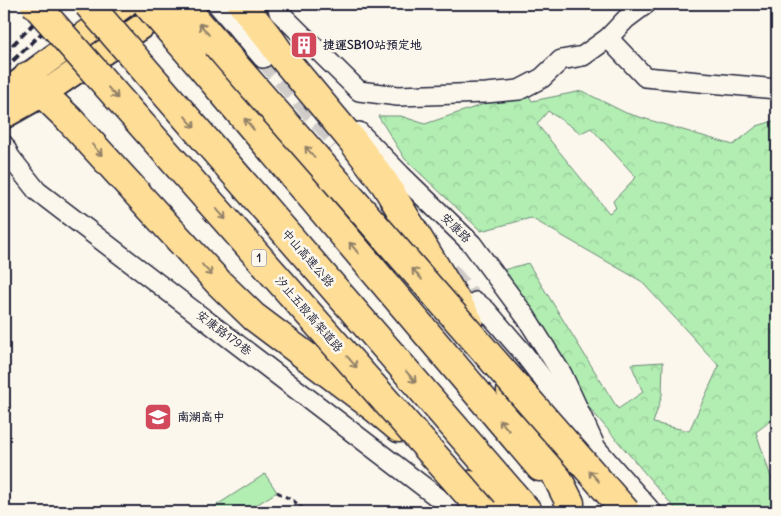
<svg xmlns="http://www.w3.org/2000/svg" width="781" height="516" viewBox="0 0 781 516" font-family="Delius,'LXGW WenKai TC',sans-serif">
	<defs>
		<pattern id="forest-crowns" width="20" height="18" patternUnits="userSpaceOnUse" patternTransform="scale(1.25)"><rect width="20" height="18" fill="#b2edb2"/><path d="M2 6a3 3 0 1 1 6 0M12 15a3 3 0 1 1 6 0" fill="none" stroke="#99cb9a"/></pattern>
	</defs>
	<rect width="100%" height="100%" fill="#fbf7ec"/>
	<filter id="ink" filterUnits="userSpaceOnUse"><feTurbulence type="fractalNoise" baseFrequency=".02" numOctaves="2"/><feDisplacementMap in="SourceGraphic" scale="10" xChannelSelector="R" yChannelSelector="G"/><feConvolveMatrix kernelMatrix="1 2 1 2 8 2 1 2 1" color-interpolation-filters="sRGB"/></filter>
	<g filter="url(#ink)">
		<path fill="url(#forest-crowns)" stroke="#6a8876" fill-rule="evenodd" d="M526 90 532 101 582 91 626 113 733 145 757 126 777 120V416L756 432 777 495V512H678L569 384 500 271 528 263 618 409 643 392 631 364 663 362 662 395 653 423 689 431 719 366 641 281 531 218 481 231 405 159 378 116H401L425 124ZM548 111 581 133 591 128 636 177 613 201 616 208 609 213 537 124Z"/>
		<path fill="#b2edb2" stroke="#6a8876" d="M265 474 277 492 245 512H206Z"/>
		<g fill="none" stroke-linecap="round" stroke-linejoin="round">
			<g stroke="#d0ccc9" stroke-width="19" stroke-dasharray="19 9" stroke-linecap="butt">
				<path d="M263 58 338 143"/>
				<path d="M449 271 476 302"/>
			</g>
			<g stroke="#22223b" stroke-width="22">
				<g id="minor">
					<path d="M217 4 263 58"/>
					<path d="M277 4 279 12 359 91 398 96 486 93 519 90 542 78 561 60 583 56 608 38 626 19 646 4"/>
					<path d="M608 38 645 77 777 89"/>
					<path d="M359 132 401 175 472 244 526 317 562 374 596 448"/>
					<path d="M4 145 10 157 37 191 445 503 454 512"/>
					<path d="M476 302 486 310 524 354 596 448 652 512"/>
				</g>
			</g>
			<g stroke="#22223b" stroke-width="28">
				<g id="major">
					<path d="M4 93 126 4"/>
					<path d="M4 116 43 94 174 4"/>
				</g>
			</g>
			<g stroke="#22223b" stroke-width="31">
				<g id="highway">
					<path d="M242 4 272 42 281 55 352 140 385 184 469 322"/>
					<path d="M192 56 540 467"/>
					<path d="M28 76 43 94 69 119 219 283 254 317 375 408 399 428"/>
					<path d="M158 85 528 512"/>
					<path d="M511 391 526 415 570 503"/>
					<path d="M470 485 501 512"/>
				</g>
			</g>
			<path stroke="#22223b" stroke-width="3" stroke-dasharray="5 4" stroke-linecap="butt" d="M277 492 294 501 306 512"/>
			<use href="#minor" stroke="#fbf7ec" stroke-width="19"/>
			<use href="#major" stroke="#fedd96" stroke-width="24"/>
			<use href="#highway" stroke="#fedd96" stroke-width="28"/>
			<g stroke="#22223b" stroke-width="4" stroke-dasharray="8 4" stroke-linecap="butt">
				<path d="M4 54 34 23 51 4"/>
				<path d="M4 69 42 33 66 4"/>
			</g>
			<g stroke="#22223b" stroke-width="31" stroke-linecap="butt">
				<g id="highway-bridge">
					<path d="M35 4 484 512"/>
					<path d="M88 4 158 85"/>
					<path d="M147 4 192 56"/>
					<path d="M182 4 231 61 626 512"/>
				</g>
			</g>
			<use href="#highway-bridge" stroke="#fedd96" stroke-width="28"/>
		</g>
		<defs><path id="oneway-shaft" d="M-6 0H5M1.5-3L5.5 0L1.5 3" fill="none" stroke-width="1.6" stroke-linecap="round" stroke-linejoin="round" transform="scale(1.25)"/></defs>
		<g stroke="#908068">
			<use href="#oneway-shaft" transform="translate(204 29) rotate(-130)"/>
			<use href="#oneway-shaft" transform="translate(113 93) rotate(49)"/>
			<use href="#oneway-shaft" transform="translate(190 122) rotate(49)"/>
			<use href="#oneway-shaft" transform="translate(249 124) rotate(-130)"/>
			<use href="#oneway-shaft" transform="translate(97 150) rotate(48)"/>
			<use href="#oneway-shaft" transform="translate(310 152) rotate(-131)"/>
			<use href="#oneway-shaft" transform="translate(221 214) rotate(49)"/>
			<use href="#oneway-shaft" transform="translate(354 248) rotate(-130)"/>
			<use href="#oneway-shaft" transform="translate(207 270) rotate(48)"/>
			<use href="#oneway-shaft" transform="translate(417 274) rotate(-131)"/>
			<use href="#oneway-shaft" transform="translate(352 362) rotate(49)"/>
			<use href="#oneway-shaft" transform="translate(411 377) rotate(49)"/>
			<use href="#oneway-shaft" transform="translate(504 425) rotate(-130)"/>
			<use href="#oneway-shaft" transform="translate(594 476) rotate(-131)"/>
		</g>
	</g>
	<defs>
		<g id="building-square" transform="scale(1.4375)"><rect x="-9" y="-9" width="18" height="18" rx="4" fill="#d1495b" stroke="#fbf7ec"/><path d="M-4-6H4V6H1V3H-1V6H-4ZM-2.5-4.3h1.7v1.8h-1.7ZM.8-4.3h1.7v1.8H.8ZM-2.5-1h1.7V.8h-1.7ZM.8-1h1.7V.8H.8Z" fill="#fff"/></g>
		<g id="school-square" transform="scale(1.4375)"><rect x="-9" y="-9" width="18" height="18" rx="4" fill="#d1495b" stroke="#fbf7ec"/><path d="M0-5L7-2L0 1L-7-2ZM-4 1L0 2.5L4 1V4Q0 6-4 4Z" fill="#fff"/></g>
	</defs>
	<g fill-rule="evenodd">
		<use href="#building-square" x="304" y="45"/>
		<use href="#school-square" x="158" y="417"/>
	</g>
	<g text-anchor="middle" stroke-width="5" stroke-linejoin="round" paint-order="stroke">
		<rect fill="#fbf7ec" stroke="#636270" stroke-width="1" x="251.5" y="249.5" width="15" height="17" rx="4"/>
		<g font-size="11" font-weight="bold" fill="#22223b">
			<text x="259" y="262">1</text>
		</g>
		<g font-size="12" font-weight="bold" fill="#22223b" stroke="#fbf7ec" text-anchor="start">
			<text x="323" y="49">捷運SB10站預定地</text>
			<text x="177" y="421">南湖高中</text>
		</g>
		<g font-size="12" fill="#22223b" stroke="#fbf7ec">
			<text transform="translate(456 228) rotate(44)" y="4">安康路</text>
			<text transform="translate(308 258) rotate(49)" y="4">中山高速公路</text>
			<text transform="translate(309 314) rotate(49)" y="4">汐止五股高架道路</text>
			<text transform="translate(224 333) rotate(37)" y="4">安康路179巷</text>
		</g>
	</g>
	<rect width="781" height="516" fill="none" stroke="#fbf7ec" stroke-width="20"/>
	<rect x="10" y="10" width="761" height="496" fill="none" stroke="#22223b" stroke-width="2" filter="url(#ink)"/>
</svg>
